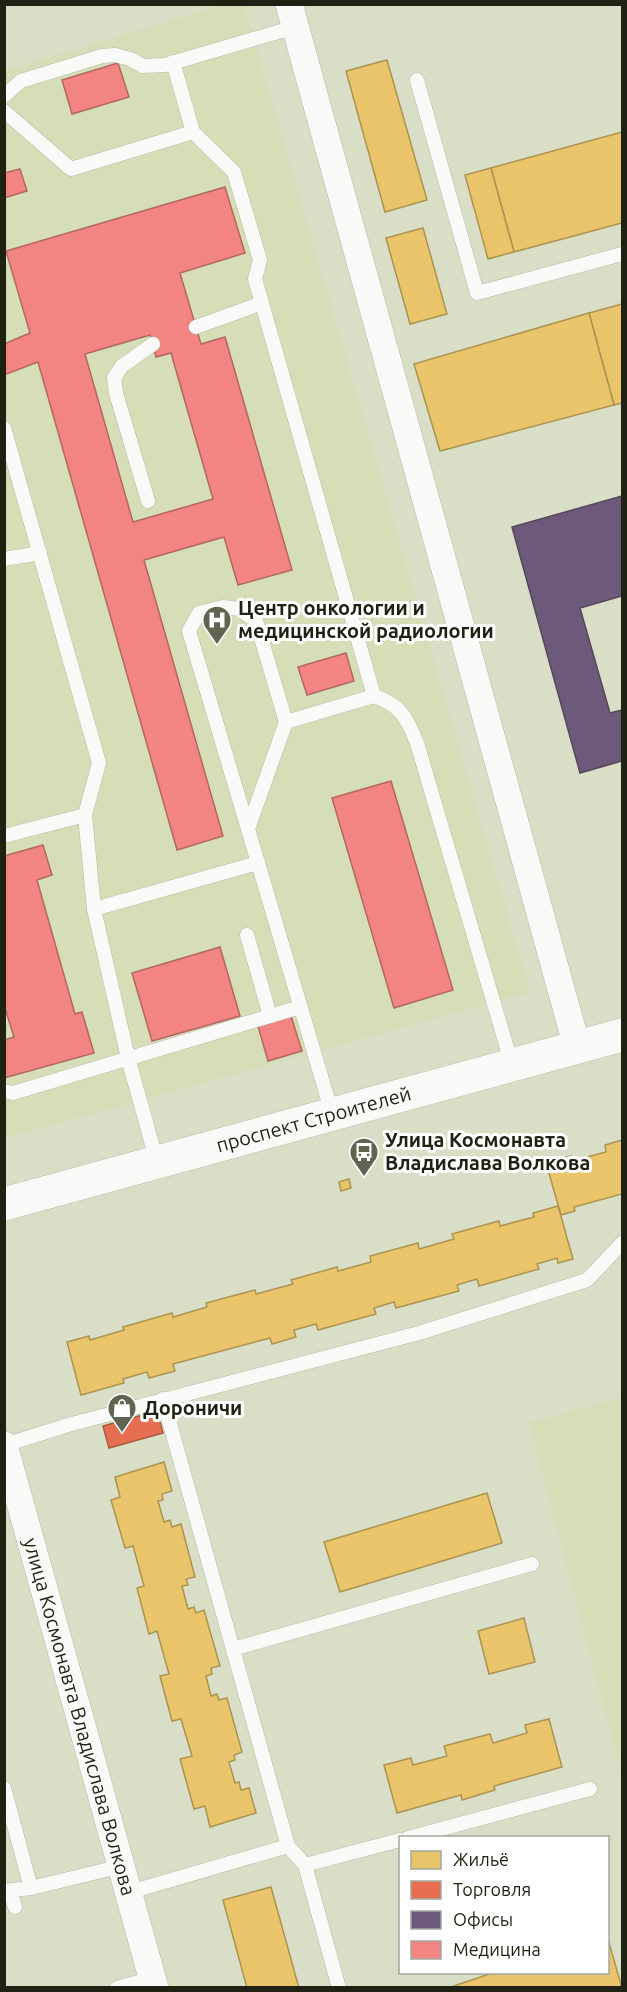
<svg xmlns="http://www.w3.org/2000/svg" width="627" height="1992" viewBox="0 0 627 1992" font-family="Ubuntu,sans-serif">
	<rect width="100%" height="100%" fill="#d9dec7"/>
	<g fill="#d6deb8">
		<path d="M224 5H244L530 992 5 1138V70Z"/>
		<path d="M622 1398V1776L529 1423Z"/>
	</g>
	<g fill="#e9c46a" stroke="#ac9350" stroke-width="1.5">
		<path d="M387 60 427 200 385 212 346 71Z"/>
		<path d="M622 132V223L514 252 491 168Z"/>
		<path d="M491 168 514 252 488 259 465 175Z"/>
		<path d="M423 228 447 314 410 324 386 238Z"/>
		<path d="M622 304V403L614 405 589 313Z"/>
		<path d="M589 313 614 405 440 451 414 364Z"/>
		<path d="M622 1140V1194L574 1207 575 1211 561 1215 546 1163 571 1156 572 1161 606 1152 605 1145Z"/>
		<path d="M349 1179 351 1188 341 1191 339 1182Z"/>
		<path d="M558 1206 573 1259 558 1263 557 1258 537 1264 539 1269 479 1286 477 1279 457 1285 459 1291 396 1308 394 1302 374 1308 376 1314 318 1330 316 1324 294 1330 296 1337 272 1344 270 1338 173 1364 175 1371 149 1378 147 1372 123 1379 124 1383 81 1395 67 1342 89 1336 90 1340 124 1330 123 1327 172 1313 173 1317 207 1307 206 1303 255 1290 256 1294 293 1284 291 1280 337 1267 338 1271 371 1262 370 1256 418 1243 419 1249 454 1239 452 1234 499 1221 500 1226 534 1217 533 1213Z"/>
		<path d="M164 1462 172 1491 162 1494 163 1500 158 1501 164 1522 170 1520 172 1527 181 1524 195 1577 186 1579 188 1585 182 1586 188 1609 194 1607 196 1613 204 1610 220 1666 211 1668 212 1674 206 1676 211 1696 217 1694 219 1700 227 1698 242 1752 234 1755 235 1760 229 1762 235 1783 239 1782 241 1790 249 1788 256 1813 210 1827 205 1806 194 1809 180 1759 192 1756 181 1719 172 1721 160 1676 169 1674 157 1631 149 1634 137 1588 144 1586 133 1546 125 1548 111 1500 120 1497 115 1477Z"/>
		<path d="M487 1493 502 1543 340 1592 324 1542Z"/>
		<path d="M524 1618 535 1662 489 1674 478 1631Z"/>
		<path d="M549 1719 562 1767 494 1786 495 1790 462 1800 461 1795 397 1813 384 1765 411 1758 413 1765 447 1756 444 1746 490 1734 493 1743 527 1733 525 1725Z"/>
		<path d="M271 1887 299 1988H247L223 1900Z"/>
		<path d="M608 1939 622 1988H448L495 1972H608Z"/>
	</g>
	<path fill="#e76f51" stroke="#ab583e" stroke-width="1.5" d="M157 1411 163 1433 109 1448 103 1426Z"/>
	<path fill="#6d597a" stroke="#56485b" stroke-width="1.5" d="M622 496V596L580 608 610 713 622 710V761L580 773 512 527Z"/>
	<g fill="#f28482" stroke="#b36760" stroke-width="1.5" fill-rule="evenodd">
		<path d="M118 63 129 97 72 114 62 80Z"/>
		<path d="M20 169 27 191 4 198V173Z"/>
		<path d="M225 187 245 253 180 273 201 344 225 337 292 570 238 585 224 537 144 560 223 836 177 850 38 362 4 375V344L30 333 6 251ZM150 335 156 357 171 353 213 499 133 522 85 354Z"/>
		<path d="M346 653 354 681 307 695 298 667Z"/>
		<path d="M391 781 453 990 394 1008 332 798Z"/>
		<path d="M43 845 52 875 37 880 75 1014 82 1012 94 1053 4 1078V1040L14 1037 4 1005V856Z"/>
		<path d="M220 947 240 1016 152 1041 132 973Z"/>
		<path d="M291 1016 302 1051 268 1061 258 1026Z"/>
	</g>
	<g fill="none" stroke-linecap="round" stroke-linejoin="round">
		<g stroke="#b7bba8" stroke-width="15">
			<g id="lane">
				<path d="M173 62 193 132 234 172 260 260 255 279 374 696 286 722 248 829 332 1113"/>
				<path d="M417 80 477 293 622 254"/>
				<path d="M4 96 21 81 102 56 115 55 130 59 143 66 165 65 295 27"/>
				<path d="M4 111 71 169 193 132"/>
				<path d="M196 327 262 303"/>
				<path d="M4 428 99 763 85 815 94 909 128 1058 157 1162"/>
				<path d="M148 501 116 393 114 378 122 366 153 344"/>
				<path d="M4 559 40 553"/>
				<path d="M374 696C401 705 407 718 417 743L512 1065"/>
				<path d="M248 829 189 631 199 613 223 607 239 609 256 621 286 722"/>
				<path d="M4 836 85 815"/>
				<path d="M94 909 258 863"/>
				<path d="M247 935 270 1016"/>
				<path d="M4 1091 13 1093 300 1007"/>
				<path d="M163 1399 288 1846 305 1865 339 1988"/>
				<path d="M5 1445 68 1425 419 1333 587 1280 622 1243"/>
				<path d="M233 1649 532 1564"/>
				<path d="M4 1788 31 1888"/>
				<path d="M408 1838 590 1789"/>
				<path d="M305 1865 400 1840"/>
				<path d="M4 1891 31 1888 122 1866"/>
				<path d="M10 1891 15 1907"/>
				<path d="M130 1892 288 1846"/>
				<path d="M117 1988 153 1978"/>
			</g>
		</g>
		<g stroke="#b7bba8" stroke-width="28">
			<g id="street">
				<path d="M289 4 577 1047"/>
				<path id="s1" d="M4 1445 155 1988"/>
			</g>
		</g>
		<g stroke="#b7bba8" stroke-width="34">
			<g id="secondary">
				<path id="s2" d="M4 1204 622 1035"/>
			</g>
		</g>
		<use href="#lane" stroke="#f9faf7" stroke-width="14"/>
		<use href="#street" stroke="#f9faf7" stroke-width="27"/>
		<use href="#secondary" stroke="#f9faf7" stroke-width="33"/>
	</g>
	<defs>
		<g id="hospital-pin" transform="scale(1.5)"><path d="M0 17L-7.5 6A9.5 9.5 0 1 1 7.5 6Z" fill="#606451" stroke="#fff"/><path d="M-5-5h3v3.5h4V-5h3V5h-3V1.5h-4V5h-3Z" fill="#fff"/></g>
		<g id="bus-pin" transform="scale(1.5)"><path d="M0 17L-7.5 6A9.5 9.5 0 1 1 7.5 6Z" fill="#606451" stroke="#fff"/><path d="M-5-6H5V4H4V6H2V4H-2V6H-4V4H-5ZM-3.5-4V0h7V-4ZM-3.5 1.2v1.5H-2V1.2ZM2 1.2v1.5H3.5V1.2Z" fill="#fff"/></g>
		<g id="shop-pin" transform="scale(1.5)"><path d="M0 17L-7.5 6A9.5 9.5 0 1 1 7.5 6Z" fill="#606451" stroke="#fff"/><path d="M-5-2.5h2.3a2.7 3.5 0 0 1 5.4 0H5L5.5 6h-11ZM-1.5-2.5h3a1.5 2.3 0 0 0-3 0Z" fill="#fff"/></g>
	</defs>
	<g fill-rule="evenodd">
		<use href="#hospital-pin" x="217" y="620"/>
		<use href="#bus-pin" x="364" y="1152"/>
		<use href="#shop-pin" x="122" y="1408"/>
	</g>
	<g text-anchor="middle" stroke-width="6" stroke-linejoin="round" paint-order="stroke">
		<g font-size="20" font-weight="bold" fill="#1f2212" stroke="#fff" text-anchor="start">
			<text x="238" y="615">Центр онкологии и<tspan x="238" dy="23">медицинской радиологии</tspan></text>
			<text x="385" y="1147">Улица Космонавта<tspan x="385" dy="23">Владислава Волкова</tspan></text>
			<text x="143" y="1415">Дороничи</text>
		</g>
		<g font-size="20" fill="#1f2212" stroke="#fff">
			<text dy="7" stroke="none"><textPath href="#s2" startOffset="321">проспект Строителей</textPath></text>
			<text dy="7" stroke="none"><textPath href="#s1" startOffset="282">улица Космонавта Владислава Волкова</textPath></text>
		</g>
	</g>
	<rect width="627" height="1992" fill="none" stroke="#1f2212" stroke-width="12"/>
	<rect x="399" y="1836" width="210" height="138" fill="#ffffff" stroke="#a5a7a0" stroke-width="1.5"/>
	<rect x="411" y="1851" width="30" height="18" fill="#e9c46a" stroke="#a5a7a0" stroke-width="1.5"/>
	<text x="453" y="1866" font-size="18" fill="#1f2212">Жильё</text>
	<rect x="411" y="1881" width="30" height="18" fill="#e76f51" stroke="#a5a7a0" stroke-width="1.5"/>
	<text x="453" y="1896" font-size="18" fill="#1f2212">Торговля</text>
	<rect x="411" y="1911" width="30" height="18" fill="#6d597a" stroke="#a5a7a0" stroke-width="1.5"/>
	<text x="453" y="1926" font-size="18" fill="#1f2212">Офисы</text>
	<rect x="411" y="1941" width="30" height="18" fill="#f28482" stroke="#a5a7a0" stroke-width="1.5"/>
	<text x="453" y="1956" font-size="18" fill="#1f2212">Медицина</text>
</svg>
